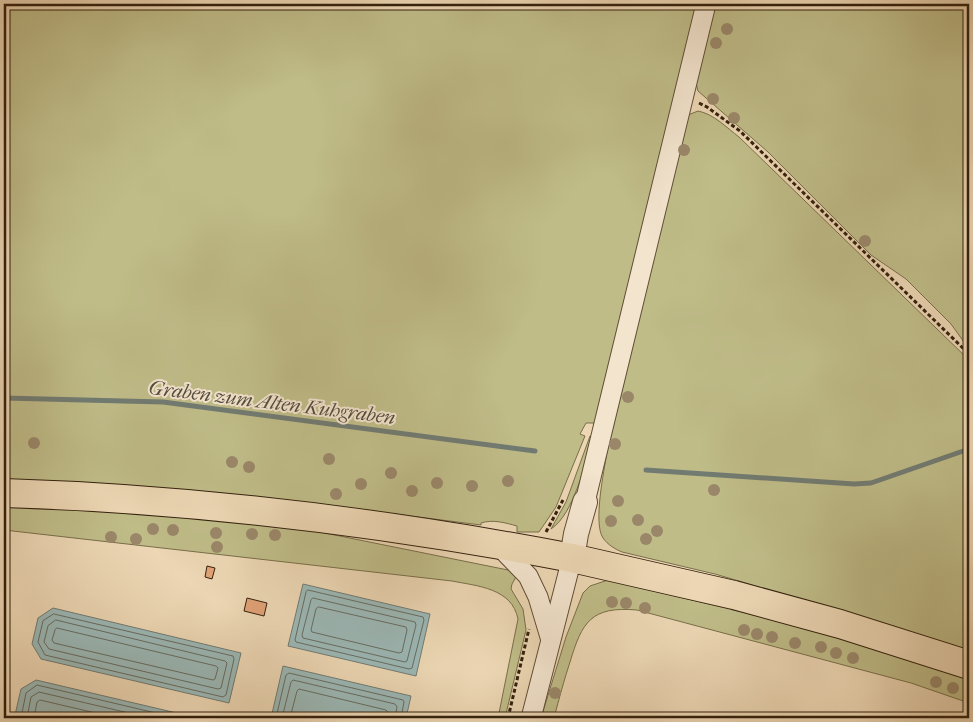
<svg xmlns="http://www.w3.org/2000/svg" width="973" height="722" viewBox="0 0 973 722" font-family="'IM FELL French Canon',serif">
	<rect width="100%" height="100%" fill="#ecd6b3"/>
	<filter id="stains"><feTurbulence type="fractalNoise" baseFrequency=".004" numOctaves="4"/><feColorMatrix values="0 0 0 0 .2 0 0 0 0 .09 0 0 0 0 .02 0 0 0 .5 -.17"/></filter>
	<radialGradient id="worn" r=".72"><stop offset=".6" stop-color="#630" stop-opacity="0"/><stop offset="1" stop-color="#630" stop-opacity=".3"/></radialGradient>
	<g fill="#bfbc88" stroke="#796e4a">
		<path d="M4 4H698L598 423H586L580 434 585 436 556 507 539 532H517V526C506 523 493 519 481 523V525L331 506 4 482Z"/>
		<path d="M714 4H969V349L951 324 906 279 871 255 768 152 698 91 696 83Z"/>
		<path d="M698 111C714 114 727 128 739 137L969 360V655L783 594 715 574 622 552C615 549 608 545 603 538 593 523 604 471 607 452L688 115Z"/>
		<path d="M590 436 593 437C585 463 574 514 551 529L566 502Z"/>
		<path d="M4 502 72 505 305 529 508 570 516 577 512 584 511 589 523 609 526 630 505 718H498L518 619C512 588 477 586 452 581L4 530Z"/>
		<path d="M608 580 763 617 924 660 969 676V703L911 683 637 610C591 606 582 622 570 662 564 680 559 699 554 718H541L566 637 583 593 590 586Z"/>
	</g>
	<g fill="#9bb7b5" stroke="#717b72">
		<path d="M303 584 430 614 416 676 288 646Z"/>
		<path d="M53 608 241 653 229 703 41 659 32 644 38 618Z"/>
		<path d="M283 666 411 696 406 718H271Z"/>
		<path d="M36 680 198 718H17L15 715 21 689Z"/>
	</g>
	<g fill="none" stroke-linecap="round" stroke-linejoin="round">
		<g stroke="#676c61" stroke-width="1">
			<path d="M308 590 423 617 424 620 412 668 409 669 296 642 295 640 306 592Z"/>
			<path d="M313 598 415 622 416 625 407 661 405 662 303 638 302 635 311 600Z"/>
			<path d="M319 607 406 627 407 630 402 652 399 653 312 632 311 630 316 609Z"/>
			<path d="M54 614 233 656 234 659 226 695 223 697 45 655 38 642 43 621Z"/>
			<path d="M56 620 225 661 227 663 221 688 218 689 49 649 44 642 48 626Z"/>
			<path d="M57 628 216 666 218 668 215 679 213 680 54 643 52 640 55 630Z"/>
			<path d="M21 718 26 693 37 685 177 718"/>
			<path d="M27 718 31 697 39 692 150 718"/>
			<path d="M34 718 37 702 40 700 117 718"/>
			<path d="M276 718 286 675 289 673 403 700 404 702 401 718"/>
			<path d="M282 718 291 682 293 680 395 704 397 707 395 718"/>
			<path d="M290 718 297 691 299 689 386 710 388 712 387 718"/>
		</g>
		<g stroke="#717b72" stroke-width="5">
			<path d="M4 398 163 402 535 451"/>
			<path d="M646 470 854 484 871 483 969 449"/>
		</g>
	</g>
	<g fill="#e1a277" stroke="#33200d">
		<path d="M207 566 215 568 212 579 205 577Z"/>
		<path d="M247 598 267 603 264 616 244 611Z"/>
	</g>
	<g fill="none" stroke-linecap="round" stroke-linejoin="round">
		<g stroke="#614e36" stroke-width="21">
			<g id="minor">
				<path d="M585 502 706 4"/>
				<path d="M497 544 528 576 538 597 550 637"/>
				<path d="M531 718 572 558"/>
			</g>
		</g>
		<g stroke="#614e36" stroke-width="26">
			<path id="tertiary" d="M572 558 576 534 585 502"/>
		</g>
		<g stroke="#33200d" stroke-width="30">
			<path id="primary" d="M4 493C195 499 384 522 572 558"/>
		</g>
		<g stroke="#33200d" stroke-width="30">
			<path id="trunk" d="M572 558 734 595 840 624 969 665"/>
		</g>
		<g stroke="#33200d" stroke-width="3" stroke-dasharray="4 2.5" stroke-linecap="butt">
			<path d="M699 103 707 107 740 131 969 354"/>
			<path d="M546 532 563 500"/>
			<path d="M508 718 529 629"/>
		</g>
		<use href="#minor" stroke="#f3e4ce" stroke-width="19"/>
		<use href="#tertiary" stroke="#f3e4ce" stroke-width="24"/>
		<use href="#primary" stroke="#ecd6b3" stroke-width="28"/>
		<use href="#trunk" stroke="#ecd6b3" stroke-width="28"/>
	</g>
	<g fill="#9a8769">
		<circle cx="727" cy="29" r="6"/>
		<circle cx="716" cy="43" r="6"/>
		<circle cx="713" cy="99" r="6"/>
		<circle cx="734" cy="118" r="6"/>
		<circle cx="684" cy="150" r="6"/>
		<circle cx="865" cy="241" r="6"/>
		<circle cx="628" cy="397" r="6"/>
		<circle cx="34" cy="443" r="6"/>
		<circle cx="615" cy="444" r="6"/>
		<circle cx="329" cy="459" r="6"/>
		<circle cx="232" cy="462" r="6"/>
		<circle cx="249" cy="467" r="6"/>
		<circle cx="391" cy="473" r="6"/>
		<circle cx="508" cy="481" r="6"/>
		<circle cx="437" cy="483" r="6"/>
		<circle cx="361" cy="484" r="6"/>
		<circle cx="472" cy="486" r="6"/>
		<circle cx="714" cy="490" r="6"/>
		<circle cx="412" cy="491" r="6"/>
		<circle cx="336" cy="494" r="6"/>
		<circle cx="618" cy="501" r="6"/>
		<circle cx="638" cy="520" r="6"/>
		<circle cx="611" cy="521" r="6"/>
		<circle cx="153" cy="529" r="6"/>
		<circle cx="173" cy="530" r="6"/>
		<circle cx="657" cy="531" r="6"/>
		<circle cx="216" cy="533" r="6"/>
		<circle cx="252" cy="534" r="6"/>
		<circle cx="275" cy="535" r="6"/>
		<circle cx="111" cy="537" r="6"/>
		<circle cx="136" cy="539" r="6"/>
		<circle cx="646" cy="539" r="6"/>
		<circle cx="217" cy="547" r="6"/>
		<circle cx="612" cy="602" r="6"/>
		<circle cx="626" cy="603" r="6"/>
		<circle cx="645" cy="608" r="6"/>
		<circle cx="744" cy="630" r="6"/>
		<circle cx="757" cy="634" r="6"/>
		<circle cx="772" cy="637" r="6"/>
		<circle cx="795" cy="643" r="6"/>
		<circle cx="821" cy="647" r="6"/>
		<circle cx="836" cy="653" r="6"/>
		<circle cx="853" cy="658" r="6"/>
		<circle cx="936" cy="682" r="6"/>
		<circle cx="953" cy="688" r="6"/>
		<circle cx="555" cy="693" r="6"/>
	</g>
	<g text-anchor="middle" stroke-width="4" stroke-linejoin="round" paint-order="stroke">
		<g font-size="20" font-style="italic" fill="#524d3f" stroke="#f3e4ce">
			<text transform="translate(272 402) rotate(7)" y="7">Graben zum Alten Kuhgraben</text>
		</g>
	</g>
	<rect width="973" height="722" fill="none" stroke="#ecd6b3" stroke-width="20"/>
	<rect x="5" y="5" width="963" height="712" fill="none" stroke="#33200d" stroke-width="2.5"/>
	<rect x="10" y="10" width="953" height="702" fill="none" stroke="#33200d"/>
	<rect width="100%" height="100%" filter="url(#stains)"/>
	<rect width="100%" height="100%" fill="url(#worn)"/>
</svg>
